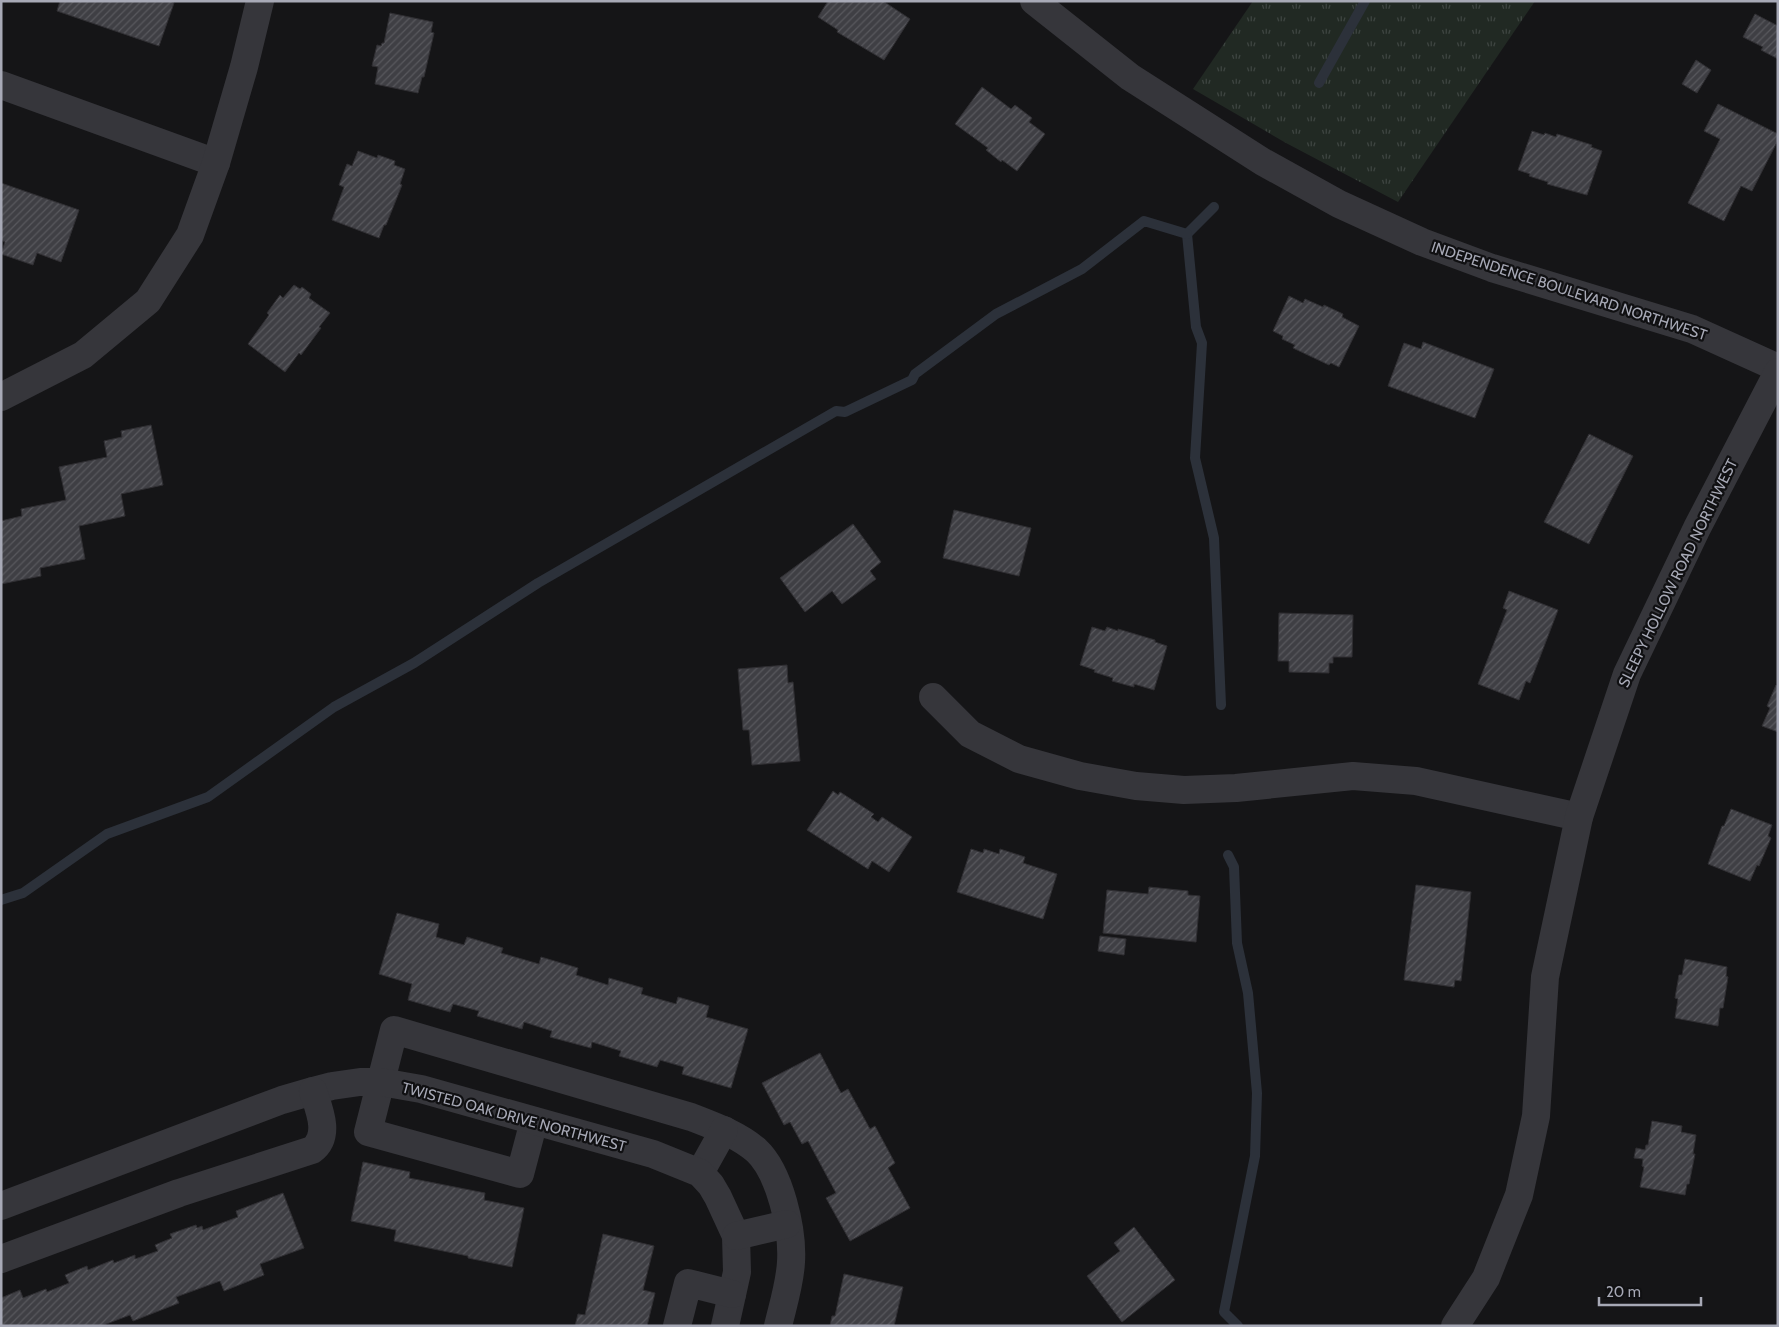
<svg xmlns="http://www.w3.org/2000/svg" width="1779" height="1327" viewBox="0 0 1779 1327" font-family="Cabin,sans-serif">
	<defs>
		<pattern id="grass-tufts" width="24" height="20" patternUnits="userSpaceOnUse" patternTransform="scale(1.25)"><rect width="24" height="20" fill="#212923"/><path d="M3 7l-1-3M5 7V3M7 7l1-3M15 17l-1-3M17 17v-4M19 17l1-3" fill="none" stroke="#3e4541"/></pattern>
		<pattern id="building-hatch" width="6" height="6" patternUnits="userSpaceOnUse" patternTransform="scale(1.25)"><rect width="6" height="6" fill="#3f3f44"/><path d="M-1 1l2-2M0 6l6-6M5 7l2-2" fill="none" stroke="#58585d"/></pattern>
	</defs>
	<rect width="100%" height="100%" fill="#151517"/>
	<path fill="url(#grass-tufts)" d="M1253 1H1535L1398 202 1286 143 1193 89Z"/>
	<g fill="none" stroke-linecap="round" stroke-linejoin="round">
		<g stroke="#2c313a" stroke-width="10">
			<path d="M1319 83 1365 1"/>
			<path d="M1187 234 1196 327 1202 343 1195 458 1214 538 1221 705"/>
			<path d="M1187 234 1214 207"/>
			<path d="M1228 855 1234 867 1237 943 1248 993 1257 1093 1255 1156 1224 1312 1238 1326"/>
			<path d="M1 900 23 893 107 834 208 797 334 707 414 663 538 583 836 411 845 412 912 380 915 374 996 314 1082 269 1144 221 1187 234"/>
		</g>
	</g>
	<g fill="url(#building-hatch)" stroke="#302f33">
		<path d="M60 1H171L174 3 159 46 57 11Z"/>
		<path d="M828 1H883L910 19 884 60 837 32 838 30 818 17Z"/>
		<path d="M390 13 433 22 431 32 434 33 424 77H422L418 93 375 84 378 67 372 66 377 45 381 46 382 43H384Z"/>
		<path d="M1755 14 1778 26V59L1761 50 1763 47 1743 37Z"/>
		<path d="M1696 60 1711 70 1697 93 1682 84Z"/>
		<path d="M982 87 1011 109 1015 105 1032 118 1029 122 1045 134 1017 171 1002 160 1001 162 986 150 988 148 955 124Z"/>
		<path d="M1718 104 1778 134V140L1752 191 1741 186 1724 221 1688 203 1720 139 1704 131Z"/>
		<path d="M1532 131 1544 135 1545 133 1556 137 1557 134 1592 145 1591 147 1602 151 1587 195 1547 184 1548 182 1529 176 1530 174 1518 170Z"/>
		<path d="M358 151 377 158 378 155 395 161 394 165 405 169 400 184 402 185 386 225H384L379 238 332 220 344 187 339 185 347 164 352 166Z"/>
		<path d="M1 183 79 210 61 262 37 253 33 265 1 254 5 242 1 240Z"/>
		<path d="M294 285 300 289 302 287 311 294 309 298 330 313 319 327 321 328 301 355 299 353 285 372 248 344 269 315 267 313 280 295 283 298Z"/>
		<path d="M1289 296 1303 303 1305 299 1323 307 1324 305 1343 314 1342 317 1359 326 1339 367 1331 363 1329 365 1293 348 1295 345 1282 339 1283 336 1273 331Z"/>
		<path d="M1423 342 1494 369 1475 418 1388 386 1404 343 1421 349Z"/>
		<path d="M151 425 163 485 121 494 125 516 79 526 85 559 40 568 41 576 1 584V521L22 516 21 509 66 500 59 467 107 457 104 441 122 437 121 431Z"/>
		<path d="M1589 434 1633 456 1589 544 1544 522Z"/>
		<path d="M954 510 1031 528 1019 576 943 558Z"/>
		<path d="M853 524 881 562 870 571 876 579 842 604 832 591 805 612 780 578Z"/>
		<path d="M1509 591 1558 610 1530 683 1526 681 1519 700 1478 684 1507 610 1503 608Z"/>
		<path d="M1279 613 1353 615 1352 657H1333V663H1329V673L1289 672V661H1278Z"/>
		<path d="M1092 627 1105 631 1107 627 1118 631V629L1155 640V642L1167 646 1154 690 1134 684V687L1112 681 1113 678 1094 672 1095 670 1080 665Z"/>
		<path d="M787 665 788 683 793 682 800 761 752 765 749 730H743L738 669Z"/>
		<path d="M1776 685 1778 687V732L1762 726 1770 708 1767 706Z"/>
		<path d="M833 791 838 795 840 792 874 814 871 817 878 822 882 817 912 837 889 872 872 861 868 869 807 830Z"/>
		<path d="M1731 809 1772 825 1768 836 1771 838 1759 866 1757 865 1750 881 1708 864 1722 826H1724Z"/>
		<path d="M971 849 983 853 984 849 999 854 1000 849 1025 857 1023 863 1057 874 1043 919 957 892Z"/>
		<path d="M1416 885 1471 892 1461 981 1455 980 1454 987 1404 980Z"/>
		<path d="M1149 887 1188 891V895L1200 896 1196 942 1103 933 1107 890 1148 894Z"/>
		<path d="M397 913 439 924 436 937 464 945 467 937 503 948 501 953 539 964 541 957 578 968 576 975 608 985 609 978 643 988 641 994 676 1004 678 997 709 1006 706 1017 748 1029 731 1088 682 1074 684 1067 660 1060 657 1067 619 1056 621 1051 592 1042 591 1048 550 1037 552 1031 524 1022 522 1029 477 1016 479 1011 453 1004 450 1012 408 1000 412 984 379 974Z"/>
		<path d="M1100 936 1126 939 1124 955 1098 951Z"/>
		<path d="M1685 959 1727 967 1726 976 1728 977 1723 1008H1720L1718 1026 1675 1018 1678 999 1675 998 1679 975H1682Z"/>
		<path d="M820 1053 841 1093 848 1089 870 1129 875 1126 895 1163 888 1168 910 1208 850 1241 826 1198 836 1193 808 1141 802 1144 790 1122 784 1125 762 1083Z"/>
		<path d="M1652 1121 1682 1126 1681 1132 1696 1135 1693 1154H1695L1689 1184H1687L1685 1195 1640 1187 1644 1167 1642 1166 1643 1159 1634 1158 1636 1148 1645 1150 1646 1145H1648Z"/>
		<path d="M363 1162 410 1172 409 1178 485 1193 484 1200 524 1208 512 1267 468 1258V1256L394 1241 396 1230 351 1221Z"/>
		<path d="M283 1193 304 1248 260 1264 264 1275 224 1291 220 1281 176 1297 179 1303 133 1321 130 1315 101 1326H1V1298L20 1290 23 1298 46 1289 47 1292 69 1283 65 1275 87 1266 88 1270 113 1260 114 1263 135 1255V1259L158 1251 155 1245 172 1238 170 1234 196 1225 197 1228 202 1226 203 1230 238 1217 236 1211Z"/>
		<path d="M1134 1227 1175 1280 1122 1322 1087 1276 1120 1251 1114 1243Z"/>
		<path d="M603 1234 654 1246 643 1290 655 1293 647 1326H575L578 1314 585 1315Z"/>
		<path d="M844 1274 903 1287 894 1326H830L832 1316H835Z"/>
	</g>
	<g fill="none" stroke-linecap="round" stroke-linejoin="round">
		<g stroke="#36363b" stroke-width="28">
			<path d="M1034 1 1130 77 1263 162 1339 204 1422 242 1492 268 1692 329 1778 368"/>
			<path d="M1 85 216 163"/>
			<path d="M1 397 83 355 148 301 190 235 216 163 244 67 260 1"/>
			<path d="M933 697 970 734 1019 759 1080 776 1136 786 1184 790 1236 788 1353 776 1416 781 1579 817"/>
			<path d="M534 1121 520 1174 368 1132 394 1030 691 1117C714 1126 737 1134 756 1150 780 1172 793 1230 791 1262 790 1283 783 1305 778 1326"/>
			<path d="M700 1173 724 1130"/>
			<path d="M1 1206 282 1100 313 1091 332 1086 360 1082H381L421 1089 653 1154 700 1173 711 1185 718 1197 736 1236 737 1272 725 1326"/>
			<path d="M736 1236 787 1224"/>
			<path d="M1 1259 179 1193 312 1150C331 1136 319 1109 313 1091"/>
			<path d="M677 1326 688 1283 732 1294"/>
			<path d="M1455 1326 1486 1278 1519 1195 1536 1116 1545 977 1579 817 1627 674 1697 528 1778 372"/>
		</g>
	</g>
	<g text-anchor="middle" stroke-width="4.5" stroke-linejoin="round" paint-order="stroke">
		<g font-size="15" fill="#a7a9b6" stroke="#101012">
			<text transform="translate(1569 291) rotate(18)" y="5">INDEPENDENCE BOULEVARD NORTHWEST</text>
			<text transform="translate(1678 573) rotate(-64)" y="5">SLEEPY HOLLOW ROAD NORTHWEST</text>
			<text transform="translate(514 1117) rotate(15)" y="5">TWISTED OAK DRIVE NORTHWEST</text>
		</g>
	</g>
	<rect width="1779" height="1327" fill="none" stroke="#a7a9b6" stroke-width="5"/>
	<path d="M1599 1297v8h102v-8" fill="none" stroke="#a7a9b6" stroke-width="2.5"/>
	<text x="1606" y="1297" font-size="15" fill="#a7a9b6" stroke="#101012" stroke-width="4" paint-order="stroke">20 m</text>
</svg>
